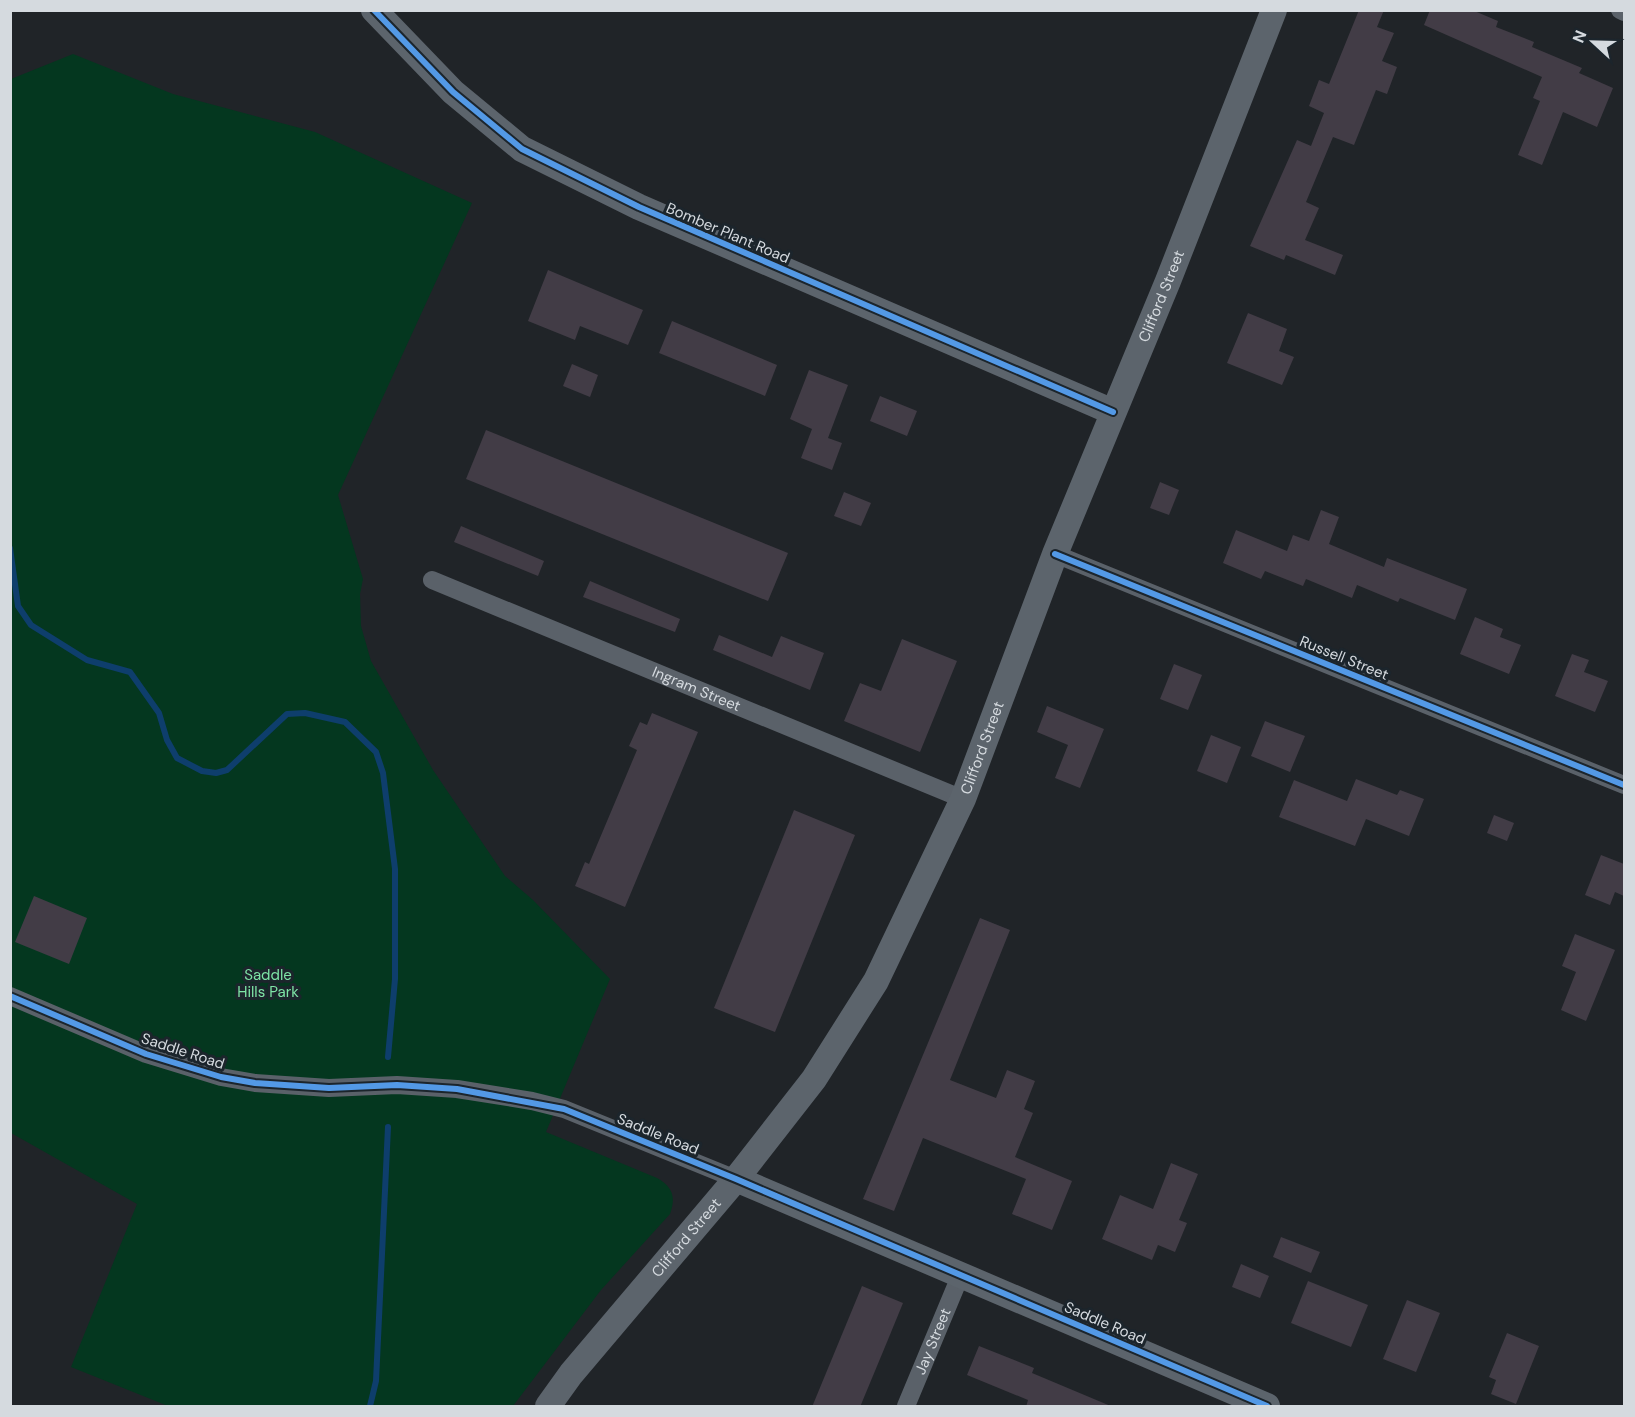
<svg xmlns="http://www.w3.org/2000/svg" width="1635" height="1417" viewBox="0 0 1635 1417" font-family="'DM Sans',sans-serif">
	<rect width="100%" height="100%" fill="#202428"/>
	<path fill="#04371f" d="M73 54 173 94 315 132 472 203 338 495 363 579 360 594 361 626 371 661 433 770 505 876 533 900 610 979 546 1132 657 1178C673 1187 676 1197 670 1214L601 1290 513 1406H168L71 1367 137 1204 11 1133V79Z"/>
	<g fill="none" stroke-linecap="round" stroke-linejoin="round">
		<g stroke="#0e3e6c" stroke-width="6">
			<path d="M10 548 18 606 31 625 87 660 130 672 159 713 167 740 177 758 202 771 216 773 227 770 287 714 305 713 345 722 376 752 383 773 395 869V979L388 1057"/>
			<path d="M370 1406 376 1381 388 1127"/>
		</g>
	</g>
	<g fill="#423c46">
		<path d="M1359 10H1384L1377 27 1394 33 1382 61 1397 67 1387 94 1376 90 1354 145 1333 137 1306 202 1319 208 1305 240 1343 255 1335 275 1286 255 1284 260 1250 246 1297 140 1311 146 1324 113 1309 106 1319 80 1329 84Z"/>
		<path d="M1430 10H1472L1498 21 1496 27 1534 42 1532 47 1582 68 1579 73 1613 88 1597 127 1563 112 1542 165 1518 155 1540 101 1533 98 1542 77 1424 25Z"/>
		<path d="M548 270 643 310 628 345 580 326 575 340 528 321Z"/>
		<path d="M1248 313 1287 329 1279 351 1294 357 1282 385 1227 363Z"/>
		<path d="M672 321 777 365 765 396 659 353Z"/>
		<path d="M572 364 598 375 590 397 563 386Z"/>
		<path d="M809 370 848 385 828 438 842 443 832 470 801 458 812 429 790 419Z"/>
		<path d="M880 396 917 411 907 436 870 421Z"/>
		<path d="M486 430 788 553 768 601 466 479Z"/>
		<path d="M1160 482 1179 490 1169 515 1150 508Z"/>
		<path d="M844 492 871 503 861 526 834 516Z"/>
		<path d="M1321 510 1339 517 1329 544 1384 567 1387 558 1467 589 1455 620 1400 598 1398 602 1357 585 1352 598 1306 579 1303 586 1265 571 1261 579 1223 563 1236 530 1287 551 1293 535 1309 541Z"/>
		<path d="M461 526 544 561 538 576 454 542Z"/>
		<path d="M590 581 680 619 675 632 583 597Z"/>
		<path d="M1475 617 1503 629 1500 637 1521 645 1509 674 1460 654Z"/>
		<path d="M719 635 772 657 781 636 824 653 810 690 713 650Z"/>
		<path d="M902 639 957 661 920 752 844 721 860 683 881 691Z"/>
		<path d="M1572 654 1589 660 1584 672 1608 681 1595 712 1555 696Z"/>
		<path d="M1174 664 1202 675 1188 710 1160 699Z"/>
		<path d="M1047 706 1104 729 1080 788 1055 778 1068 745 1037 732Z"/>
		<path d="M652 713 698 732 625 907 575 886 585 862 589 864 637 750 629 746 640 722 647 725Z"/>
		<path d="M1265 721 1305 736 1290 772 1251 756Z"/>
		<path d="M1211 735 1241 747 1227 783 1197 771Z"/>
		<path d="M1356 779 1397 795 1400 790 1424 799 1409 836 1366 819 1355 846 1279 817 1294 780 1347 801Z"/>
		<path d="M794 810 855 835 775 1032 714 1008Z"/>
		<path d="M1494 815 1514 823 1507 841 1487 833Z"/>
		<path d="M1601 855 1624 864V896L1615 892 1610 905 1585 895Z"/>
		<path d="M34 896 87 918 69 964 15 942Z"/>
		<path d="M980 918 1010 930 950 1080 996 1098 1007 1070 1035 1081 1024 1109 1033 1113 1015 1157 1072 1181 1052 1230 1012 1214 1026 1179 923 1138 894 1211 863 1199Z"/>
		<path d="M1575 934 1615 950 1586 1021 1561 1010 1576 972 1562 966Z"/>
		<path d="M1171 1163 1198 1174 1179 1220 1187 1223 1175 1252 1158 1245 1152 1260 1102 1239 1120 1195 1153 1209Z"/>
		<path d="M1281 1237 1320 1252 1311 1273 1273 1257Z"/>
		<path d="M1241 1264 1269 1276 1260 1298 1232 1287Z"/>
		<path d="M1308 1281 1368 1305 1351 1347 1291 1323Z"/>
		<path d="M862 1286 903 1303 887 1342 860 1407H812Z"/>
		<path d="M1407 1300 1440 1313 1416 1372 1383 1359Z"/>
		<path d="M1507 1333 1539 1346 1516 1404 1491 1394 1496 1380 1489 1377Z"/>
		<path d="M979 1346 1034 1368 1032 1373 1113 1407H1026L1028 1400 967 1375Z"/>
	</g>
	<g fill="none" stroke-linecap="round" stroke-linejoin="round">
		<g stroke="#5a6169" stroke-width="18">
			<path d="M1620 10 1624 12"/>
			<path d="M1055 554 1624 785"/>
			<path id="s1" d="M432 580 963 799"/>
			<path d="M10 996 146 1054 221 1077 255 1083 329 1088 397 1085 457 1089 532 1101 564 1109 736 1179"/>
			<path id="s2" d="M906 1406 961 1274"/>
		</g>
		<g stroke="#5c646c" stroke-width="26">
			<path d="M374 10 453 92 522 149 639 207 1113 412"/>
			<path d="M736 1179 1267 1406"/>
			<path id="s3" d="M548 1406 571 1374 736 1179 814 1079 876 981 963 799 1055 554 1168 281 1274 10"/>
		</g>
		<g stroke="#1c252c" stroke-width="10">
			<g id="cycleway">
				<path d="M374 10 453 92 522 149 639 207 1113 412"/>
				<path d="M1055 554 1624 785"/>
				<path d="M10 996 146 1054 221 1077 255 1083 329 1088 397 1085 457 1089 564 1109 736 1179 1267 1406"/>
			</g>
		</g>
		<use href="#cycleway" stroke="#5399e6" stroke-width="6"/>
	</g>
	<g text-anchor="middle" stroke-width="6" stroke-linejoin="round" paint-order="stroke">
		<g font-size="15" fill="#d5dadf" stroke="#1c252c">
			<text transform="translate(728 233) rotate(23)" y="5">Bomber Plant Road</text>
			<text dy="5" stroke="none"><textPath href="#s3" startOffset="1280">Clifford Street</textPath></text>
			<text transform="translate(1344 658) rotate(22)" y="5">Russell Street</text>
			<text dy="5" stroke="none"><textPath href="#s1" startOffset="286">Ingram Street</textPath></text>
			<text dy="5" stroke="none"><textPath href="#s3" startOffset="794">Clifford Street</textPath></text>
			<text transform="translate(183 1051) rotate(18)" y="5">Saddle Road</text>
			<text transform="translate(658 1134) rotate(22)" y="5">Saddle Road</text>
			<text dy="5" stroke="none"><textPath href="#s3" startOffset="218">Clifford Street</textPath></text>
			<text transform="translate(1105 1323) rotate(23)" y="5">Saddle Road</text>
			<text dy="5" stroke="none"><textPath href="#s2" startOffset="70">Jay Street</textPath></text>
		</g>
		<g font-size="15" fill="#7ee4a6" stroke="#1c252c">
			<text x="268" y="980">Saddle<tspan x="268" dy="17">Hills Park</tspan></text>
		</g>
	</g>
	<rect width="1635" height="1417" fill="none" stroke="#d5dadf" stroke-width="24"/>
	<g transform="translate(1593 42) rotate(292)" stroke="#1c252c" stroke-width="4.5" paint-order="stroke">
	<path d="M0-4.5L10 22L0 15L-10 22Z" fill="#d5dadf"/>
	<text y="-9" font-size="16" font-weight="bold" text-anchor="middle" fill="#d5dadf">N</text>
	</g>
</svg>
